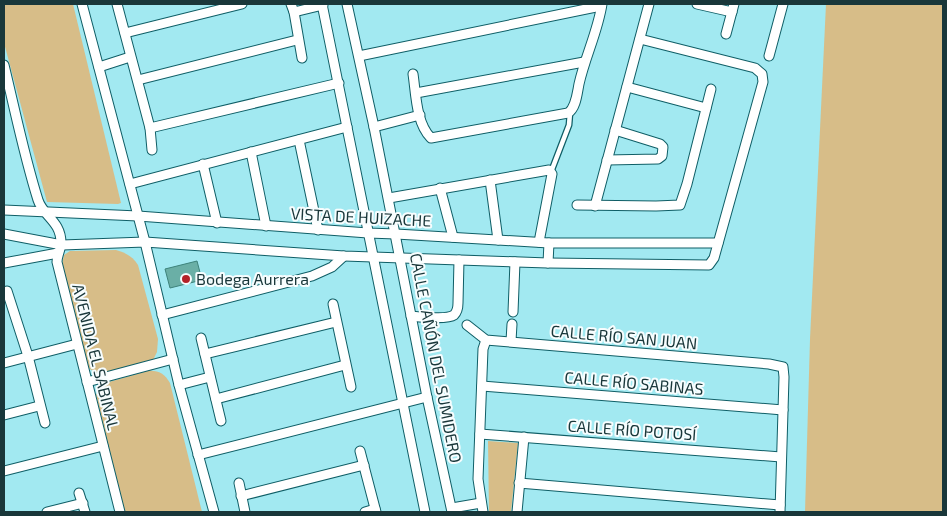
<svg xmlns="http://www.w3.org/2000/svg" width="947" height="516" viewBox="0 0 947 516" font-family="'Exo 2',sans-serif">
	<rect width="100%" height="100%" fill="#a2e9f1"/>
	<g fill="#d7bd88">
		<path d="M4 4H73L121 203 118 204 47 202 4 43Z"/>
		<path d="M826 4H943V512H805L810 339Z"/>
		<path d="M116 250C126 253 132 256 138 265L158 339 157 352 153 360 102 374 94 372 86 366 62 264 64 255 70 251Z"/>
		<path d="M147 371C158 370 164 373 170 383L202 512H125L96 395 102 384Z"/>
		<path d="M488 441 518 443 511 512H489Z"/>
	</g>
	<path fill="#6aafa6" stroke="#3d827a" d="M197 261 202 280 170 288 165 269Z"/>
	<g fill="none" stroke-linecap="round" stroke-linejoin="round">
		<g stroke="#0f5e66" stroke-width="7">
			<path id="service" d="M551 172 569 125 570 113"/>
		</g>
		<g stroke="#0f5e66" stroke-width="11">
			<g id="minor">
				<path d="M82 4 145 242 179 385 214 512"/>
				<path d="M117 4 150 128 152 150"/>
				<path d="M291 4 294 12 302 58"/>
				<path d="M322 4 425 512"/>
				<path d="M347 4 374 127 427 397 452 512"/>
				<path d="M697 4 732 12"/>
				<path d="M294 12 323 5"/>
				<path d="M125 33 242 4"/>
				<path d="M726 34 734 4"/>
				<path d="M359 56 596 7 601 4"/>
				<path d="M769 56 783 4"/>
				<path d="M4 65C15 110 24 156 38 200 43 216 61 221 61 243 61 249 57 255 57 262L120 512"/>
				<path d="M99 67 130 57"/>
				<path d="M413 74C416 94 416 123 431 138L568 113C576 108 577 94 579 84 585 57 598 31 602 4"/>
				<path d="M138 80 297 40"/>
				<path d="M627 87 706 108"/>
				<path d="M416 93 584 62"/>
				<path d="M374 127 420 115"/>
				<path d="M150 128 339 83"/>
				<path d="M299 140 318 230"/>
				<path d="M251 152 266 226"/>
				<path d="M607 160 658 159 662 156 663 147 660 144 615 130"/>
				<path d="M203 164 217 223"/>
				<path d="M490 180 498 240"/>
				<path d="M130 184 347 127"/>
				<path d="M440 188 453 237"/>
				<path d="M389 198 549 170 552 174 539 242"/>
				<path d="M577 205 656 206 680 205 687 184 711 89"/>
				<path d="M595 206 649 4"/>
				<path d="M4 210 138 216 368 233 396 234 549 243H718"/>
				<path d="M4 234 62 245 145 242 344 256 548 263 709 265 714 258 763 82 762 74 755 68 640 39"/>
				<path d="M4 263 58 253"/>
				<path d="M548 263 549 243"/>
				<path d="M7 291 28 356 45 423"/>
				<path d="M333 304 351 387"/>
				<path d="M513 312 515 262"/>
				<path d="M162 315 312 276 332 267 344 256"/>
				<path d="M411 316C421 317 447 320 454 315 457 312 458 307 458 303L459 260"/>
				<path d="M467 325 486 340 769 364 783 367 784 377 780 512"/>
				<path d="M201 338 221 421"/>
				<path d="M511 341 512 324"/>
				<path d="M205 354 336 322"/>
				<path d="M4 363 77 344"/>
				<path d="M87 382 173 359"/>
				<path d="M179 385 210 377"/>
				<path d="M482 386 783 410"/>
				<path d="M216 399 345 365"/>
				<path d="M4 415 39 406"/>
				<path d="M480 434 781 457"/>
				<path d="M360 451 376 512"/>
				<path d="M198 455 427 397"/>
				<path d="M4 471 103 446"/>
				<path d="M239 483 245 512"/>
				<path d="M519 483 780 505"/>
				<path d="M79 493 85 512"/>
				<path d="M241 496 364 465"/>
				<path d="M452 508 481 503"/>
				<path d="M47 512 83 503"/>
				<path d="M365 512 375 509"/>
				<path d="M483 512 478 479 483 349 486 340"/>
				<path d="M517 512 524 437"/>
			</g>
		</g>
		<use href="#service" stroke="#fff" stroke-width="4.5"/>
		<use href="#minor" stroke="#fff" stroke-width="9"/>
	</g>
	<circle fill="#b32228" stroke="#f7fdfe" stroke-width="2" cx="186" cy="279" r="5"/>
	<g text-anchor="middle" stroke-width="4" stroke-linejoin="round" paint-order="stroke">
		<g font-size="16" fill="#19373a" stroke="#f7fdfe">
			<text transform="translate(361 217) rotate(3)" y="6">VISTA DE HUIZACHE</text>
			<text transform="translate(624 337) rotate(5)" y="6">CALLE RÍO SAN JUAN</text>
			<text transform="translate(96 357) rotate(76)" y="6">AVENIDA EL SABINAL</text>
			<text transform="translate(436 358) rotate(79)" y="6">CALLE CAÑÓN DEL SUMIDERO</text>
			<text transform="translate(634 383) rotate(5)" y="6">CALLE RÍO SABINAS</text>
			<text transform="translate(632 430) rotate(4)" y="6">CALLE RÍO POTOSÍ</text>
		</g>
		<g font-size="16" fill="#19373a" stroke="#f7fdfe" text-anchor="start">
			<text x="196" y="285">Bodega Aurrera</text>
		</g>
	</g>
	<rect width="947" height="516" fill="none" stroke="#19373a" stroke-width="10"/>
</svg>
